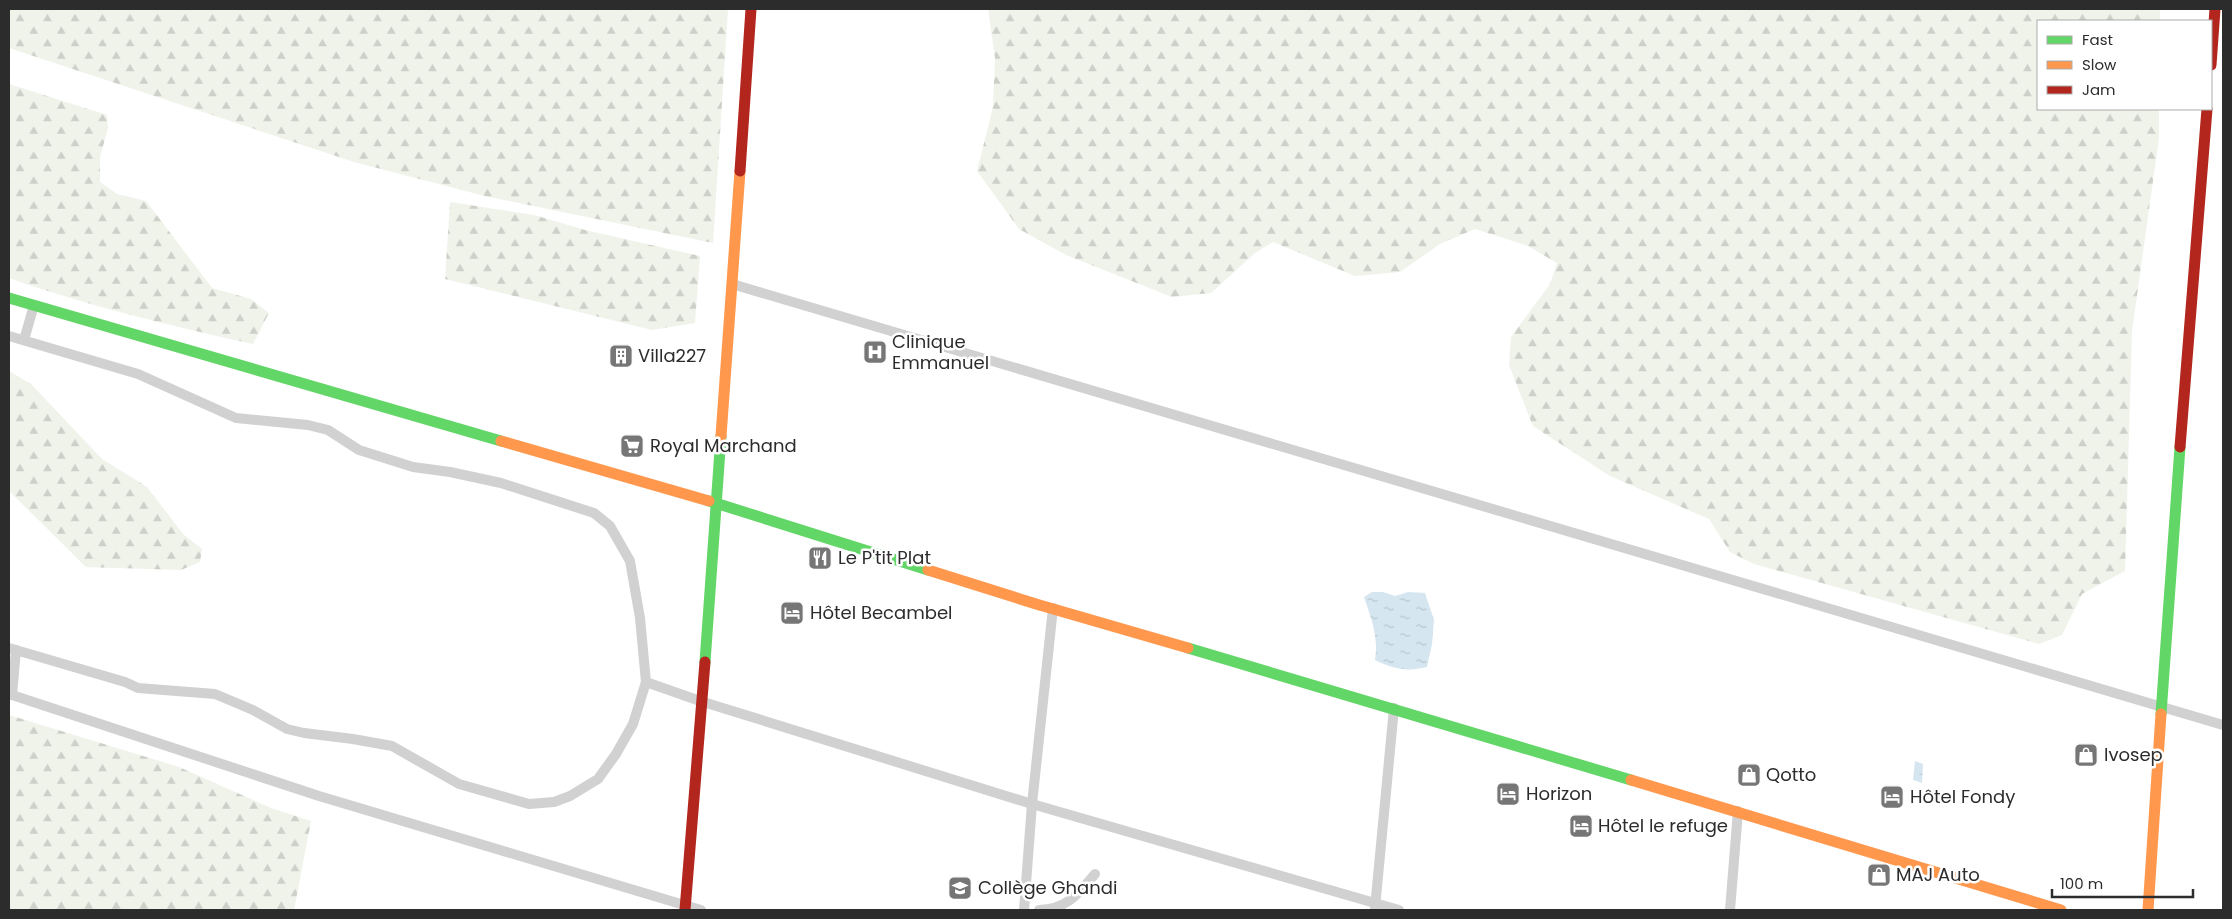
<svg xmlns="http://www.w3.org/2000/svg" width="2232" height="919" viewBox="0 0 2232 919" font-family="Poppins,sans-serif">
	<defs>
		<pattern id="forest-firs" width="22" height="20" patternUnits="userSpaceOnUse" patternTransform="scale(1.25)"><rect width="22" height="20" fill="#eff3ea"/><path d="M5 1l3.5 6h-7zM16 11l3.5 6h-7z" fill="#cdd0c9"/></pattern>
		<pattern id="water-ripples" width="26" height="14" patternUnits="userSpaceOnUse" patternTransform="scale(1.25)"><rect width="26" height="14" fill="#d6e6f0"/><path d="M2 4q2-2 4 0t4 0M15 11q2-2 4 0t4 0" fill="none" stroke="#b8c5ce"/></pattern>
	</defs>
	<rect width="100%" height="100%" fill="#fff"/>
	<g fill="url(#forest-firs)">
		<path d="M9 9H728L713 243 485 196 354 162 9 48Z"/>
		<path d="M988 9H2160V21H2038V109H2159V138L2132 331 2125 571 2082 594 2062 635 2039 644 1754 564 1730 552 1709 519 1610 476 1533 426 1509 365 1511 337 1550 284 1557 263 1528 246 1475 229 1440 244 1400 272 1355 276 1273 242 1255 253 1211 293 1172 297 1066 255 1019 229 977 171 993 107 995 58Z"/>
		<path d="M9 84 107 115 108 128 100 157V182L117 194 146 201 212 288 251 299 269 313 253 344C171 326 88 306 9 278Z"/>
		<path d="M450 202 534 215 585 230 700 256 695 323 652 330 445 279Z"/>
		<path d="M9 371 31 384 102 459 147 487 183 534 202 549 200 562 181 570 86 567 9 491Z"/>
		<path d="M9 715 179 767 271 808 311 821 294 910H9Z"/>
	</g>
	<g fill="url(#water-ripples)">
		<path d="M1372 592H1383L1395 596 1408 592 1425 593 1434 620 1432 644 1427 667C1408 672 1393 669 1375 660 1379 638 1371 618 1364 597Z"/>
		<path d="M1915 761 1923 764 1922 783 1913 780Z"/>
	</g>
	<g fill="none" stroke-linecap="round" stroke-linejoin="round">
		<g stroke="#d1d1d1" stroke-width="10">
			<path d="M732 284 2223 725"/>
			<path d="M9 336 138 374 236 418 308 425 328 430 359 450 413 467 450 472 501 483 594 513 610 526 630 561 640 618 646 682 633 724 616 754 598 779 570 796 554 802 529 804 459 784 392 746 353 739 304 733 287 729 253 710 215 694 138 688 125 682 9 648"/>
			<path d="M24 340 34 305"/>
			<path d="M646 682 700 701 1032 804 1399 910"/>
			<path d="M9 694 319 796 701 910"/>
			<path d="M12 695 16 650"/>
			<path d="M1375 908 1394 708"/>
			<path d="M1024 910 1032 804 1053 608"/>
			<path d="M1039 910C1067 909 1078 894 1095 874"/>
			<path d="M1730 910 1738 811"/>
		</g>
		<g stroke="#63d668" stroke-width="11">
			<path d="M9 298 501 441"/>
			<path d="M709 501 928 570"/>
			<path d="M1188 648 1631 780"/>
			<path d="M705 662 721 436"/>
			<path d="M2161 714 2180 447"/>
		</g>
		<g stroke="#ff974d" stroke-width="11">
			<path d="M721 436 740 171"/>
			<path d="M501 441 709 501"/>
			<path d="M928 570 1036 604 1188 648"/>
			<path d="M1631 780 2061 910"/>
			<path d="M2148 910 2161 714"/>
		</g>
		<g stroke="#b3261e" stroke-width="11">
			<path d="M2211 65 2215 9"/>
			<path d="M740 171 751 9"/>
			<path d="M2180 447 2207 109"/>
			<path d="M685 910 705 662"/>
		</g>
	</g>
	<defs>
		<g id="hospital-square" transform="scale(1.25)"><rect x="-9" y="-9" width="18" height="18" rx="4" fill="#767676" stroke="#fff"/><path d="M-5-5h3v3.5h4V-5h3V5h-3V1.5h-4V5h-3Z" fill="#fff"/></g>
		<g id="building-square" transform="scale(1.25)"><rect x="-9" y="-9" width="18" height="18" rx="4" fill="#767676" stroke="#fff"/><path d="M-4-6H4V6H1V3H-1V6H-4ZM-2.5-4.3h1.7v1.8h-1.7ZM.8-4.3h1.7v1.8H.8ZM-2.5-1h1.7V.8h-1.7ZM.8-1h1.7V.8H.8Z" fill="#fff"/></g>
		<g id="supermarket-square" transform="scale(1.25)"><rect x="-9" y="-9" width="18" height="18" rx="4" fill="#767676" stroke="#fff"/><path d="M-6-5.5h2.5l.6 2H6L4.5 2H-2.5L-4.4-4H-6ZM-1.5 3.2a1.3 1.3 0 1 0 .1 0ZM3 3.2a1.3 1.3 0 1 0 .1 0Z" fill="#fff"/></g>
		<g id="restaurant-square" transform="scale(1.25)"><rect x="-9" y="-9" width="18" height="18" rx="4" fill="#767676" stroke="#fff"/><path d="M-5-6h1v4h1v-4h1v4h1v-4h1v5L-1.5 .5V6h-2V.5L-5-1ZM5-6V6H3V1.5H1.5Q1.5-4 5-6Z" fill="#fff"/></g>
		<g id="hotel-square" transform="scale(1.25)"><rect x="-9" y="-9" width="18" height="18" rx="4" fill="#767676" stroke="#fff"/><path d="M-6-4.5h1.5V1H6V5H4.5V3h-9V5H-6ZM-4 0a1.8 1.8 0 1 1 3.6 0ZM.5 0V-2.5h3Q6-2.5 6 0Z" fill="#fff"/></g>
		<g id="shop-square" transform="scale(1.25)"><rect x="-9" y="-9" width="18" height="18" rx="4" fill="#767676" stroke="#fff"/><path d="M-5-2.5h2.3a2.7 3.5 0 0 1 5.4 0H5L5.5 6h-11ZM-1.5-2.5h3a1.5 2.3 0 0 0-3 0Z" fill="#fff"/></g>
		<g id="school-square" transform="scale(1.25)"><rect x="-9" y="-9" width="18" height="18" rx="4" fill="#767676" stroke="#fff"/><path d="M0-5L7-2L0 1L-7-2ZM-4 1L0 2.5L4 1V4Q0 6-4 4Z" fill="#fff"/></g>
	</defs>
	<g fill-rule="evenodd">
		<use href="#hospital-square" x="875" y="352"/>
		<use href="#building-square" x="621" y="356"/>
		<use href="#supermarket-square" x="632" y="446"/>
		<use href="#restaurant-square" x="820" y="558"/>
		<use href="#hotel-square" x="792" y="613"/>
		<use href="#shop-square" x="2086" y="755"/>
		<use href="#shop-square" x="1749" y="775"/>
		<use href="#hotel-square" x="1508" y="794"/>
		<use href="#hotel-square" x="1892" y="797"/>
		<use href="#hotel-square" x="1581" y="826"/>
		<use href="#shop-square" x="1879" y="875"/>
		<use href="#school-square" x="960" y="888"/>
	</g>
	<g text-anchor="middle" stroke-width="5" stroke-linejoin="round" paint-order="stroke">
		<g font-size="18" fill="#2c2c2c" stroke="#fff" text-anchor="start">
			<text x="892" y="348">Clinique<tspan x="892" dy="21">Emmanuel</tspan></text>
			<text x="638" y="362">Villa227</text>
			<text x="650" y="452">Royal Marchand</text>
			<text x="838" y="564">Le P'tit Plat</text>
			<text x="810" y="619">Hôtel Becambel</text>
			<text x="2104" y="761">Ivosep</text>
			<text x="1766" y="781">Qotto</text>
			<text x="1526" y="800">Horizon</text>
			<text x="1910" y="803">Hôtel Fondy</text>
			<text x="1598" y="832">Hôtel le refuge</text>
			<text x="1896" y="881">MAJ Auto</text>
			<text x="978" y="894">Collège Ghandi</text>
		</g>
	</g>
	<rect width="2232" height="919" fill="none" stroke="#2c2c2c" stroke-width="20"/>
	<rect x="2037" y="20" width="175" height="90" fill="#ffffff" stroke="#ababab"/>
	<rect x="2047" y="36" width="25" height="8" fill="#63d668" stroke="#ababab"/>
	<text x="2082" y="45" font-size="15" fill="#2c2c2c">Fast</text>
	<rect x="2047" y="61" width="25" height="8" fill="#ff974d" stroke="#ababab"/>
	<text x="2082" y="70" font-size="15" fill="#2c2c2c">Slow</text>
	<rect x="2047" y="86" width="25" height="8" fill="#b3261e" stroke="#ababab"/>
	<text x="2082" y="95" font-size="15" fill="#2c2c2c">Jam</text>
	<path d="M2052 889v8h141v-8" fill="none" stroke="#2c2c2c" stroke-width="2.5"/>
	<text x="2060" y="889" font-size="15" fill="#2c2c2c" stroke="#ffffff" stroke-width="4" paint-order="stroke">100 m</text>
</svg>
